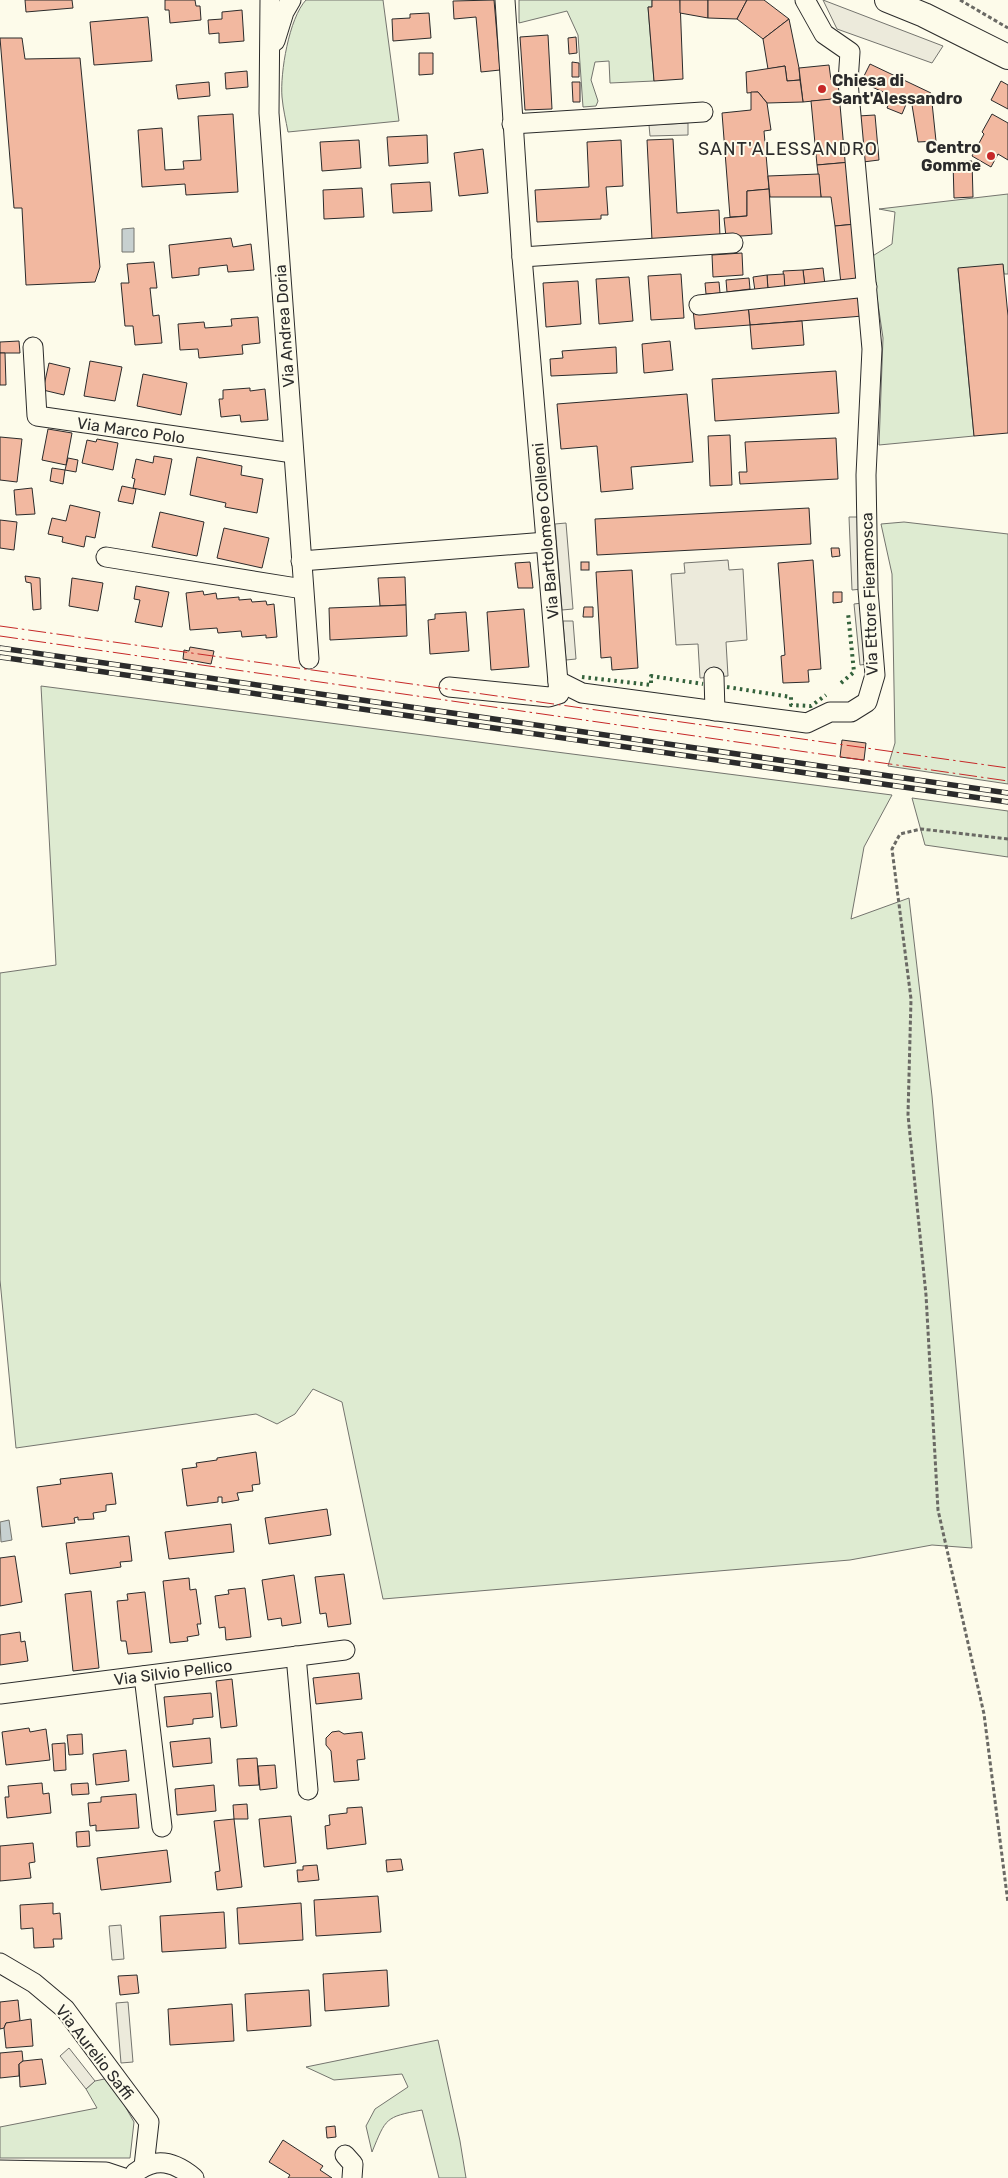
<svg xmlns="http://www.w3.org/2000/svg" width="1008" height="2178" viewBox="0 0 1008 2178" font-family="Rubik,sans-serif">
	<rect width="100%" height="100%" fill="#fdfbea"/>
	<g fill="#deebd1" stroke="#74746e">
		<path d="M306 0H383L399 121 288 132C286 121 283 109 282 97 280 73 289 18 306 0Z"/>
		<path d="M519 0H652V7H648L654 81 610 83 609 61 595 62 591 80 598 101 596 106 583 107 578 35 567 11 519 23Z"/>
		<path d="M1008 194V274H1004L1003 265 958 269 974 436 879 445 883 338 871 257 892 244 895 212 879 209Z"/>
		<path d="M904 522 1008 534V784L888 766 895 743 892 574 881 524Z"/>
		<path d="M41 686 892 795 864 847 851 919 909 898 932 1096 972 1548 932 1545 850 1560 383 1599 342 1402 313 1389 295 1414 277 1424 256 1414 16 1448 0 1280V973L56 965Z"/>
		<path d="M912 798 1008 811V857L925 845Z"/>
		<path d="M438 2040 460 2141 466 2178H439L422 2110C385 2117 386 2118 372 2152L366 2126 375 2109 408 2087 402 2074 334 2080 306 2067Z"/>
		<path d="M109 2078 134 2122 130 2158H0V2127L97 2108 86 2089 95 2081Z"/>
	</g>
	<g fill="#eceadb" stroke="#74746e">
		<path d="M823 0 943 46 932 63 837 29Z"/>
		<path d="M688 123V135L650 136 649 125Z"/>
		<path d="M849 517H858L862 589 852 590Z"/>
		<path d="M566 523 573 609 562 610 555 524Z"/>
		<path d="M728 560 729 570 743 569 747 640 726 642 728 676 700 678 698 644 676 645 671 574 685 573 684 563Z"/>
		<path d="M862 603 868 664 860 665 854 604Z"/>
		<path d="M563 621H573L576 659 566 660Z"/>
		<path d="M121 1925 124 1959 112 1960 109 1926Z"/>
		<path d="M128 2002 133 2062 121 2063 116 2003Z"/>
		<path d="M69 2048 95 2081 86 2089 60 2056Z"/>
	</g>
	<g fill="#c7d0d0" stroke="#74746e">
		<path d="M134 228V252H122V229Z"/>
		<path d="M9 1520 12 1540 1 1542 0 1522Z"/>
	</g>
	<g fill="#f2b8a0" stroke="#2b2b2b">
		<path d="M25 0H72L73 8 26 12Z"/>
		<path d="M165 0H195L196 6H200L201 20 170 23 169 10H165Z"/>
		<path d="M494 0 500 70 481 72 476 17 454 19 453 1Z"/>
		<path d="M652 0H680L683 79 654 81 648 7H652Z"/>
		<path d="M680 0H708V18L680 13Z"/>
		<path d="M708 0H747L737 19 708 18Z"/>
		<path d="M747 0H764L789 19 763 39 737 19Z"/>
		<path d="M242 10 244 41 219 43V33L209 34 208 20 222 19V12Z"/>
		<path d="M429 13 431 38 393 41 392 19 410 18V14Z"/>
		<path d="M148 17 152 61 94 65 90 22Z"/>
		<path d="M789 19 799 68 800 80 787 81 785 66 768 69 763 39Z"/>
		<path d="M548 35 552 109 525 110 520 37Z"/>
		<path d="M576 37 577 53 569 54 568 38Z"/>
		<path d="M0 38H22L25 59 80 58 100 267 95 282 26 285 22 208H14Z"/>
		<path d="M419 53H433V74L419 75Z"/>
		<path d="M572 62 579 63V77H572Z"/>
		<path d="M870 64 931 93 936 141 918 142 912 105 861 82Z"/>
		<path d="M829 65 831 80 842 79 843 98 803 102 799 68Z"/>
		<path d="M785 66 787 81 800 80 803 102 767 103 758 92 747 93 746 72Z"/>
		<path d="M247 71 248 87 226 89 225 73Z"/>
		<path d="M1001 81 1008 85V109L991 100Z"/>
		<path d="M209 82 210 96 178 99 176 85Z"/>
		<path d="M572 82H580V102H573Z"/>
		<path d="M751 92H758L767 103 771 130 764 131 769 189 747 191V216L730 217 722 113 751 110Z"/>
		<path d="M892 96 907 102 902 114 887 108Z"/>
		<path d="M843 98 851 162 817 165 811 101Z"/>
		<path d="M233 114 238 192 186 195 185 184 142 187 138 130 162 128 165 170 184 169 183 161 201 160 198 116Z"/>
		<path d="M992 114 1008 123V160L998 154 991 167 972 156 984 134 982 132Z"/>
		<path d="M875 115 879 160 863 162 858 116Z"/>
		<path d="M427 135 428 163 389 166 387 137Z"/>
		<path d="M673 139 677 213 719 210 720 237 652 240 647 140Z"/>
		<path d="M359 140 361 168 322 171 320 142Z"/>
		<path d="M621 140 623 186 606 187 608 215H601V219L537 222 535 190 589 187 587 142Z"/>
		<path d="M483 149 488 193 459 196 454 153Z"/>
		<path d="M972 161 973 197 954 198 953 162Z"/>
		<path d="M851 162 856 224 835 226 831 197H821L817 165Z"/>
		<path d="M819 174 821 197H770L768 176Z"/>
		<path d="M430 182 432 211 393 213 391 184Z"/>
		<path d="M362 188 364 217 324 219 323 190Z"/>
		<path d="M769 189 772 234 726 237 724 218 747 216V191Z"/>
		<path d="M856 224 862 281 841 284 835 226Z"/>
		<path d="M231 238 233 247 251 244 254 270 228 272 227 265 199 268V275L172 278 169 245Z"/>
		<path d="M742 253 743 275 713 277 712 255Z"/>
		<path d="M154 262 157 288H150L153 316 159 315 162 343 135 345 133 326H125L121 283H129L127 264Z"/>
		<path d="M1003 264 1008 316V433L974 436 958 268Z"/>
		<path d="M823 268 825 285 805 287 803 270Z"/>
		<path d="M803 270 805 287 785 289 783 271Z"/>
		<path d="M681 274 684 318 651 320 648 276Z"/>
		<path d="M784 274 785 289 768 290 767 275Z"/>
		<path d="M767 275 768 290 755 291 753 277Z"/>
		<path d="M629 277 633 321 599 324 596 279Z"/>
		<path d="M749 278 750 289 727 292 726 280Z"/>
		<path d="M578 281 581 324 546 327 543 283Z"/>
		<path d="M719 282 720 293 706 294 705 283Z"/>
		<path d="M861 296 863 316 750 325 748 305Z"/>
		<path d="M748 305 750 325 695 329 693 309Z"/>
		<path d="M258 317 260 343 242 345 243 354 199 358 198 349 180 350 178 324 204 322 205 328 232 326 231 319Z"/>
		<path d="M802 321 804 345 752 349 750 325Z"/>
		<path d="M19 341 20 353H0V342Z"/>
		<path d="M670 341 673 370 644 373 642 344Z"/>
		<path d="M616 347 617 373 551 376 550 359 563 358 562 351Z"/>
		<path d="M0 353H5L6 385H0Z"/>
		<path d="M90 361 122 367 115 401 84 396Z"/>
		<path d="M49 363 70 368 64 395 43 390Z"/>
		<path d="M836 371 839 413 715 421 712 379Z"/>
		<path d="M143 374 187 383 181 415 137 406Z"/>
		<path d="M250 388V391L265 389 268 420 241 422 240 415 221 417 219 399H223V390Z"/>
		<path d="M687 394 693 462 631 467 633 489 601 492 597 446 561 449 557 404Z"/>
		<path d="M48 429 72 433 66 465 42 460Z"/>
		<path d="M730 435 732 485 710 486 708 436Z"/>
		<path d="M0 437 22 439 17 482 0 480Z"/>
		<path d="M836 438 838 479 740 484 739 472H747L745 442Z"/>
		<path d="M97 439 118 443 113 470 82 463 87 440 96 442Z"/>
		<path d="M154 456 172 459 165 495 133 488 135 479 132 478 136 459 153 463Z"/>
		<path d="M197 457 242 466 241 475 263 479 257 513 225 507 226 503 190 495Z"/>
		<path d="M68 458 78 460 76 472 65 470Z"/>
		<path d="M52 468 65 470 63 484 50 481Z"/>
		<path d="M122 486 136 489 133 504 118 501Z"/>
		<path d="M32 488 35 514 16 515 14 490Z"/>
		<path d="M70 505 100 512 95 538 86 536 84 547 62 542 63 537 48 534 52 518 66 521Z"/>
		<path d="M809 508 811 544 597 555 595 519Z"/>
		<path d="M160 512 204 522 197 556 152 547Z"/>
		<path d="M0 520 17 522 14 550 0 548Z"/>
		<path d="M224 528 269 538 262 568 217 558Z"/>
		<path d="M831 548H839L840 556 832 557Z"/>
		<path d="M813 560 821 669 808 670 809 682 783 683 781 656 785 655 778 563Z"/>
		<path d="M530 562 533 588H518L515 563Z"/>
		<rect x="581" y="562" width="8" height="8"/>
		<path d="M632 570 638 668 612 670 611 657 601 658 596 572Z"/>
		<path d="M25 576 40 578 41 609 33 610 31 583 26 582Z"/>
		<path d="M405 577 406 605 380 606 378 578Z"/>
		<path d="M72 578 103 583 98 611 69 606Z"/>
		<path d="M136 586 169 592 162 627 135 622 140 600 134 599Z"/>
		<path d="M203 591 204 595 216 593 217 599 239 597V600L251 599 252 602 266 601 267 605 274 604 277 637 266 638V635L242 637 241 631 218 633 217 628 190 630 186 593Z"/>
		<path d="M833 592H842V602L833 603Z"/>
		<path d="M406 605 407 636 330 640 329 608Z"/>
		<path d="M584 607H593V617H583Z"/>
		<path d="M524 609 529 667 491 670 487 612Z"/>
		<path d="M466 612 469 651 430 654 428 620 435 619V614Z"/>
		<path d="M190 647 214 651 211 664 183 659 184 650 189 651Z"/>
		<path d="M842 740 866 743 864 760 840 757Z"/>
		<path d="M256 1452 260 1484 252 1485 253 1491 237 1493 239 1500 222 1503V1497H218V1502L187 1506 182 1469 197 1467 196 1463 217 1460V1458Z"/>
		<path d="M112 1473 116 1504 106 1505V1511L93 1513 94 1519 78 1520V1517L74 1518 75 1523 42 1527 37 1487 61 1484 60 1479Z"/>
		<path d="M327 1509 331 1535 269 1544 265 1518Z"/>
		<path d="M231 1524 234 1552 169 1559 165 1532Z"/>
		<path d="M129 1536 132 1561 120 1562 121 1567 70 1574 66 1543Z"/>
		<path d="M15 1556 22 1602 0 1606V1558Z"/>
		<path d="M344 1574 351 1624 328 1627 326 1613 320 1614 315 1577Z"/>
		<path d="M294 1575 301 1623 282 1626 281 1618 268 1620 262 1580Z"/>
		<path d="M189 1578 190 1590 196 1589 201 1624H197L199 1635 187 1637 188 1641 170 1643 163 1581Z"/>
		<path d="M245 1588 251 1637 226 1640 225 1627 219 1628 215 1596 229 1594 228 1590Z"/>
		<path d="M91 1591 99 1668 73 1671 65 1594Z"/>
		<path d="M145 1592 152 1652 128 1654 126 1641H121L117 1601 128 1600 127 1594Z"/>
		<path d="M20 1632 21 1642 25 1641 28 1661 0 1665V1635Z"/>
		<path d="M359 1673 362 1699 316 1704 313 1678Z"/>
		<path d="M232 1679 237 1726 221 1728 216 1681Z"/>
		<path d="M211 1693 213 1717 193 1719V1724L167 1727 164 1697Z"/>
		<path d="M29 1728 30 1732 46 1729 50 1760 6 1765 2 1732Z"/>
		<path d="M339 1731 344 1734 362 1732 365 1759 357 1760 359 1780 334 1782 331 1751 326 1745V1738L332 1732Z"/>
		<path d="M82 1734 83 1754 69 1755 67 1735Z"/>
		<path d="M210 1738 212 1763 173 1767 170 1742Z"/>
		<path d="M65 1743 66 1770 54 1771 52 1744Z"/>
		<path d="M126 1750 129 1781 96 1785 93 1754Z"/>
		<path d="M257 1758 259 1785 239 1786 237 1759Z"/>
		<path d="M275 1765 277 1788 260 1790 258 1766Z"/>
		<path d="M42 1783 43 1794 49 1793 51 1813 7 1818 5 1797H9L8 1786Z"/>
		<path d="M88 1783 89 1794 72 1795 71 1784Z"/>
		<path d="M214 1785 216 1811 177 1815 175 1789Z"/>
		<path d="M136 1794 139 1828 96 1831V1825L90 1826 88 1803 101 1802V1797Z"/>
		<path d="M247 1804 248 1819H234L233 1805Z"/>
		<path d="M362 1807 366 1844 327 1849 325 1826 330 1825 329 1815 347 1813V1808Z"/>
		<path d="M291 1816 296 1863 264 1867 259 1819Z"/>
		<path d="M234 1819 242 1887 217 1890 215 1872 220 1871 214 1821Z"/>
		<path d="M89 1831 90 1846 77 1847 76 1832Z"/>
		<path d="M33 1843 35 1862 29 1863 31 1878 0 1881V1846Z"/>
		<path d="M167 1850 171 1882 101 1890 97 1858Z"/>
		<path d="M401 1859 403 1870 387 1872 386 1860Z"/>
		<path d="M317 1865 319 1880 298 1882 297 1870H303V1866Z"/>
		<path d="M378 1896 381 1932 316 1936 314 1900Z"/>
		<path d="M53 1903V1914L60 1913 62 1939H53L54 1947 34 1948 33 1928 21 1929 20 1905Z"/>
		<path d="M301 1903 303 1940 239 1944 237 1908Z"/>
		<path d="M224 1912 226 1948 162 1952 160 1916Z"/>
		<path d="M387 1970 389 2006 325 2011 323 1974Z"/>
		<path d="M137 1975 139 1993 120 1995 118 1976Z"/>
		<path d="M309 1990 311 2026 247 2031 245 1994Z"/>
		<path d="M18 2000 20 2020 17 2023H6L4 2028 0 2029V2002Z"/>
		<path d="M232 2004 234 2041 170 2045 168 2009Z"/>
		<path d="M31 2019 33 2046 6 2048 4 2028 6 2023Z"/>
		<path d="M22 2051 23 2061 19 2064V2076L0 2078V2053Z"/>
		<path d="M42 2059 46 2084 20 2087 19 2064 23 2061Z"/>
		<path d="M335 2126 336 2137 327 2138 326 2127Z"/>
		<path d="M283 2140 323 2166 320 2170 332 2178H288L290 2175 269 2162Z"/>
	</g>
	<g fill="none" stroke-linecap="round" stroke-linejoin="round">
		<g stroke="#2b2b2b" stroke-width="21">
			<g id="minor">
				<path d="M270 0 269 113 309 659"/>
				<path d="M275 41 284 12 291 0"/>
				<path d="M512 124 703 112"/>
				<path d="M522 257 733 243"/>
				<path d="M699 305 867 287"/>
				<path d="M33 347 37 416 293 453"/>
				<path d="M106 557 303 589"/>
				<path d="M301 561 546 542"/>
				<path d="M714 677 715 711"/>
				<path d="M558 681 582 693 807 723 830 712H851L867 702 875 675 868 590 866 475 872 349 848 82 850 52 824 34 805 0"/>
				<path d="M449 687 549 697 559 694 522 257 505 0"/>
				<path d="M296 1656 308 1790"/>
				<path d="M144 1676 162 1827"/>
				<path d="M0 1694 345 1650"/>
				<path d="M0 1963 34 1983 65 2009 149 2122 144 2166"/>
				<path d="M345 2155 353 2164 352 2178"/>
				<path d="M0 2170 106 2172 124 2178"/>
				<path d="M135 2173C156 2156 175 2162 194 2178"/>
			</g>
		</g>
		<g stroke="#2b2b2b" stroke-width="26">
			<path id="major" d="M887 0 924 15 1008 57"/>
		</g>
		<g stroke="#6a6964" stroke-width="3" stroke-dasharray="4 2.5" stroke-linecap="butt">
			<path d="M960 0 1008 28"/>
			<path d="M1008 839 921 829 900 834 892 849 911 999 908 1115 926 1295 938 1510 984 1714 1008 1903"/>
		</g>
		<use href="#minor" stroke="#fdfbea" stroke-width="19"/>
		<use href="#major" stroke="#fdfbea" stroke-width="24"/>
		<g stroke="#2b2b2b" stroke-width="5.5">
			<g id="rail">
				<path d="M0 648 1008 793"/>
				<path d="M0 657 1008 802"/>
			</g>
		</g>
		<use href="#rail" stroke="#fdfbea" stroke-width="4" stroke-dasharray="11" stroke-linecap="butt"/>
		<g stroke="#34623c" stroke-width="4" stroke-dasharray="2.5 4" stroke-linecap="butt">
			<path d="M582 677 651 685V676L703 684"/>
			<path d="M841 683 854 672 848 613"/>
			<path d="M727 687 791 697V705L811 706 826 695"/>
		</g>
		<g stroke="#c62828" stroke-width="1" stroke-dasharray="18 4 2.5 4" stroke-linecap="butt">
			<path d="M0 626 1008 768"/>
			<path d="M0 636 1008 781"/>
		</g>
	</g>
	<g fill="#c62828" stroke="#fdfbea" stroke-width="2">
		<circle cx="822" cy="89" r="5"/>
		<circle cx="991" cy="156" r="5"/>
	</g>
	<g text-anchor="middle" stroke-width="4" stroke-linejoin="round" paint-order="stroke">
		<g font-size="16" font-weight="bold" fill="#2b2b2b" stroke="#fdfbea" text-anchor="start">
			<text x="832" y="86">Chiesa di<tspan x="832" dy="18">Sant'Alessandro</tspan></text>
			<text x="981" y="153" text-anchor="end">Centro<tspan x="981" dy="18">Gomme</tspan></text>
		</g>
		<g font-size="16" fill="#2b2b2b" stroke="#fdfbea">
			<text transform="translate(284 326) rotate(-94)" y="6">Via Andrea Doria</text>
			<text transform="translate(131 430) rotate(8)" y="6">Via Marco Polo</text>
			<text transform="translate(545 531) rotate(-95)" y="6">Via Bartolomeo Colleoni</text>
			<text transform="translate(869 594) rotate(-92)" y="6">Via Ettore Fieramosca</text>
			<text transform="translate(173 1672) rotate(-7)" y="6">Via Silvio Pellico</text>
			<text transform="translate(95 2052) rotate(52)" y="6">Via Aurelio Saffi</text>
		</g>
		<g font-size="18" letter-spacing="1" fill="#2b2b2b" stroke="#fdfbea">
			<text x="788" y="155">SANT'ALESSANDRO</text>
		</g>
	</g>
</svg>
